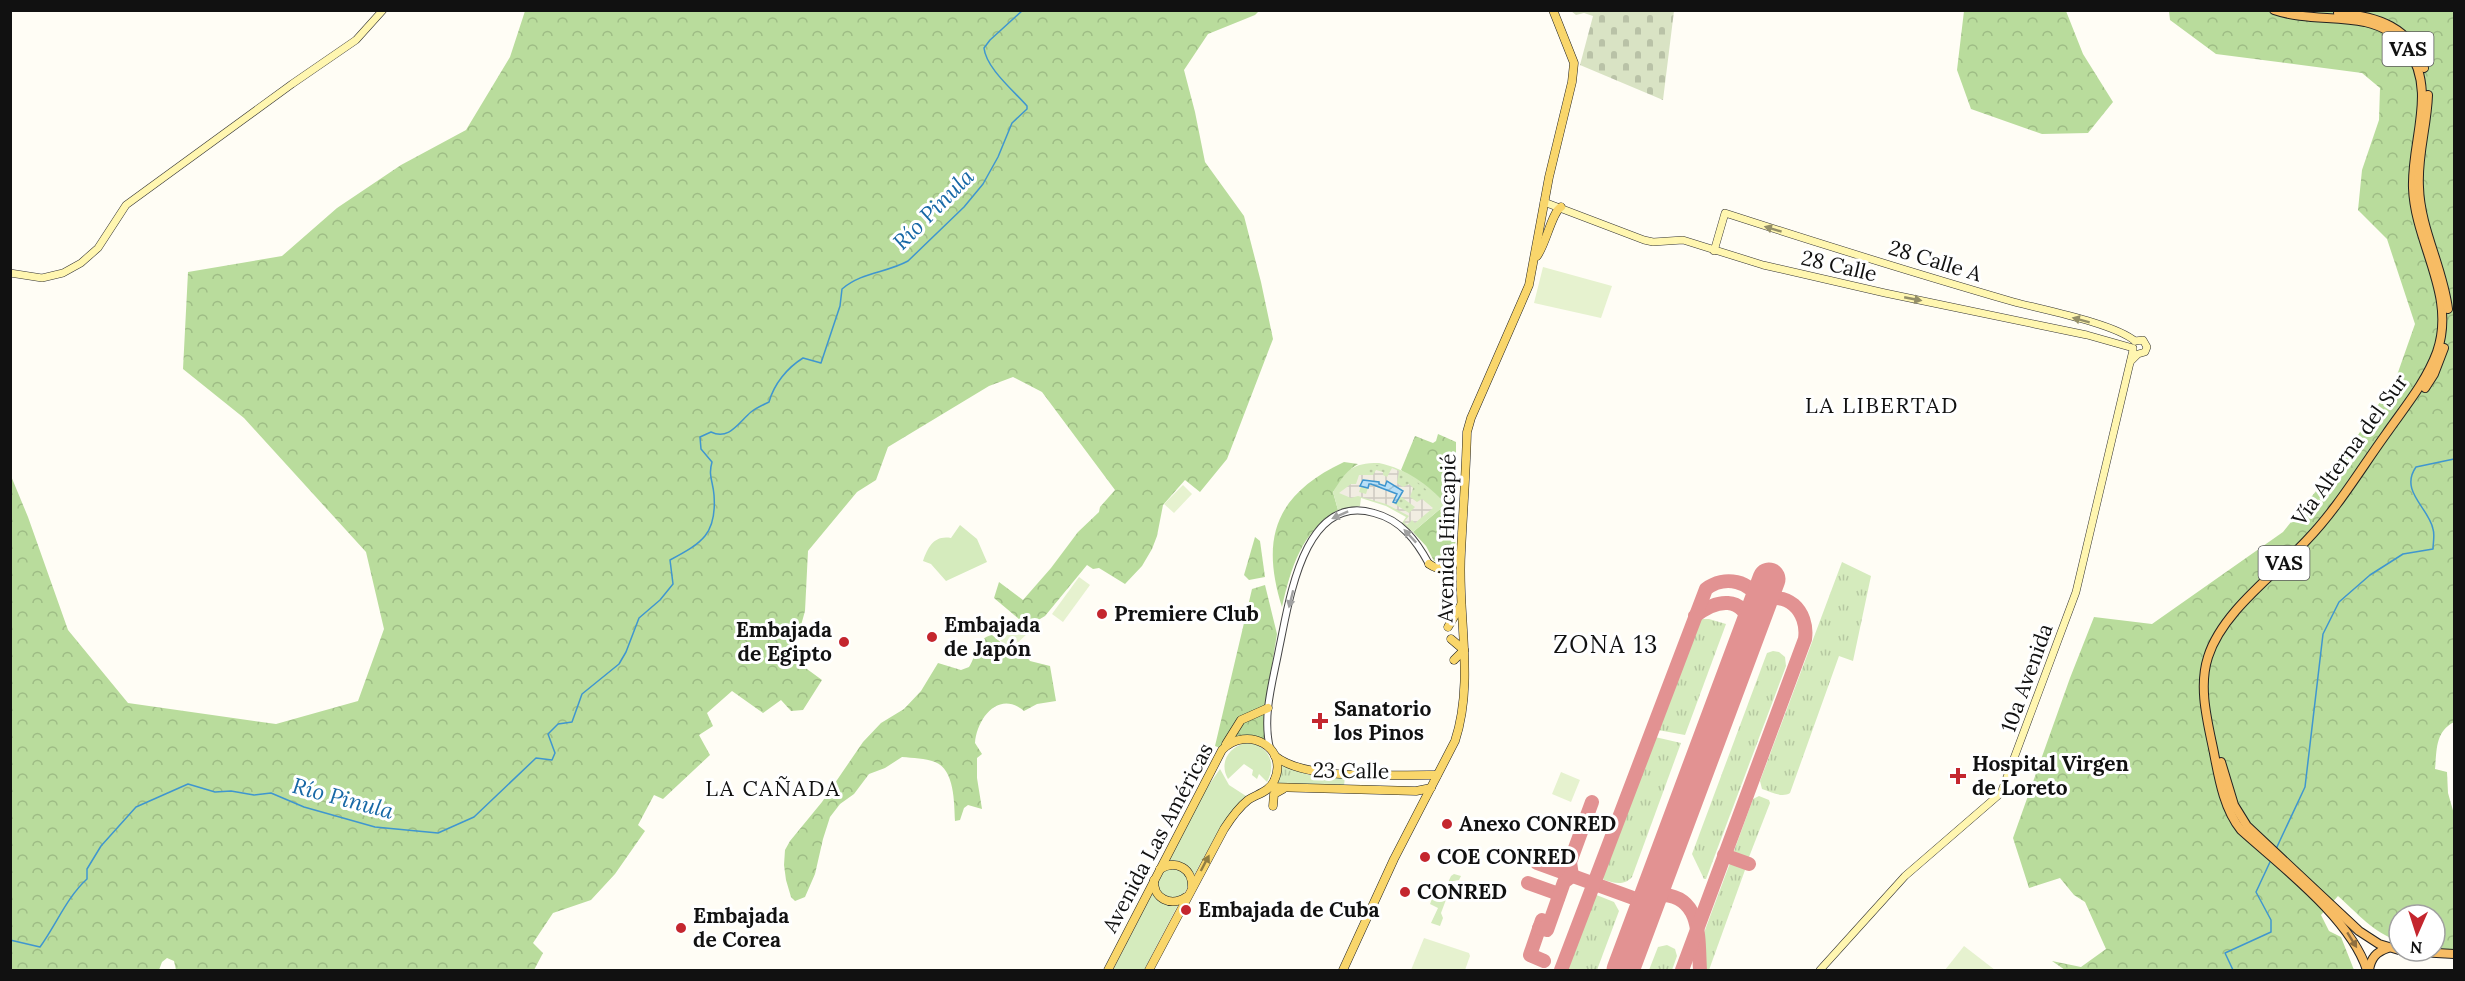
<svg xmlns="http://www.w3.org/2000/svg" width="2465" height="981" viewBox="0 0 2465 981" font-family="Lora,serif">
	<defs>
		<pattern id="grass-tufts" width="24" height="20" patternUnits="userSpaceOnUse" patternTransform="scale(1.5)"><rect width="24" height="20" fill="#d5ebbd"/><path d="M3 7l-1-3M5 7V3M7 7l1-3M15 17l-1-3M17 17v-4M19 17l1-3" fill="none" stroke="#b6c8a1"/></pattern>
		<pattern id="forest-crowns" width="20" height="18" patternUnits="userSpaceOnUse" patternTransform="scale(1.5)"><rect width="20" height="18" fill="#b9dc9c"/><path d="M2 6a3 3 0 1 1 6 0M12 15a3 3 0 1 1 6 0" fill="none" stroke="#9ebc85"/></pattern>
		<pattern id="cemetery-stones" width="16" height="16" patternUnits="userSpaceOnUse" patternTransform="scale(1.5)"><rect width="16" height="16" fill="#d9e3c4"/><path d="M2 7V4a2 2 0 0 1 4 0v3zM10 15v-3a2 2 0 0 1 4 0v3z" fill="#b9c2a7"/></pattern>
		<pattern id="garden-dots" width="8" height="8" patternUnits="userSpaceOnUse" patternTransform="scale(1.5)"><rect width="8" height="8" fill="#d5ebbd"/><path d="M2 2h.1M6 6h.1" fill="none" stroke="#b6c8a1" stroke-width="1.8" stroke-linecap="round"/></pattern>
		<pattern id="plaza-grid" width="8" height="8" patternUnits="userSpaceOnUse" patternTransform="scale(1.5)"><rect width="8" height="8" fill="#f1ede2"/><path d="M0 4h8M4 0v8" fill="none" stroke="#cecac1"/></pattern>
		<pattern id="water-waves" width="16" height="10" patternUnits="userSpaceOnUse" patternTransform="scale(1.5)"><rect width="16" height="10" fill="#b9e0f7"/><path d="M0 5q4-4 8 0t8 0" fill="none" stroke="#9ebfd3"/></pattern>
	</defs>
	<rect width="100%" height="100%" fill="#fffdf5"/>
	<g fill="url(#grass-tufts)">
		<path d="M1842 562 1871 576 1853 661 1839 656 1790 793C1782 798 1771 792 1762 789L1760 781Z"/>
		<path d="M1702 619H1709L1726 624 1685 735 1658 730 1698 623Z"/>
		<path d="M1773 651 1779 652 1785 657 1786 666 1706 879H1704L1692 854 1767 653Z"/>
		<path d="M1655 737 1681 743 1632 877C1624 886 1614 883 1604 880L1602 876Z"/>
		<path d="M1280 764 1309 775 1345 776 1344 786 1276 784Z"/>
		<path d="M1759 796 1769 800 1770 803 1749 857 1745 858 1736 855 1734 851 1753 799Z"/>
		<path d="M1732 862 1743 865 1745 870 1709 970H1703L1702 938 1730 863Z"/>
		<path d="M1594 894 1614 902 1619 911 1597 970H1566Z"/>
		<path d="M1667 945 1675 949 1677 956 1672 970H1649L1658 947Z"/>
	</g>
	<g fill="url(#forest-crowns)">
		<path d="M525 11H1259L1255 15 1208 34 1184 70 1195 112 1205 162 1244 216 1261 282 1273 339 1227 459 1200 492 1185 480 1163 505 1157 536 1152 549 1142 566 1125 584 1099 568 1093 569 1087 565 1045 616 1035 622 1020 620 994 598 999 582 1023 600 1051 568 1078 532 1099 512 1100 507 1115 490 1042 392 1013 377 989 386 888 447 876 480 857 492 808 551 805 611 796 643 800 650 796 661 822 680 803 710 791 711 781 700 763 713 732 691 707 713 713 726 699 735 710 755 663 799 654 795 638 825 645 831 615 874 591 900 553 913 533 943 543 953 534 970H176L174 961 167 958 162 962 159 970H11V476L28 517 68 630 128 703 276 724 358 701 384 629 366 552 244 418 183 369 188 272 282 256 337 208 401 165 466 130 510 57Z"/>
		<path d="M1964 11H2066L2083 54 2113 102 2088 133 2042 134 1971 109 1957 70Z"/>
		<path d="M2169 11H2454V722C2435 732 2437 750 2435 769L2447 772 2448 793 2454 814V952L2435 950V915H2399V941C2375 934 2356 912 2338 896L2321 915 2329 931 2341 937 2354 970H2065L2052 961 2081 967 2106 949 2085 902 2074 895 2060 878 2029 888 2013 838 2070 678 2094 617 2152 624 2283 532 2342 459 2396 378 2415 324 2387 239 2358 210 2362 170 2379 120 2380 88 2362 73 2216 54 2170 20Z"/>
		<path d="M1438 434 1456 442V540L1451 561 1442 564 1434 561 1426 546 1413 532 1446 504 1401 470 1415 436 1433 443 1436 441Z"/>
		<path d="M1344 462 1358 464 1352 468 1333 492 1338 510C1301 532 1291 568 1282 607 1260 537 1276 494 1344 462Z"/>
		<path d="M1255 537 1260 541 1265 577 1249 580 1244 575Z"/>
		<path d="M1265 585 1277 634 1265 708 1240 719 1220 748 1215 746 1252 589Z"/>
		<path d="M992 635 1010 650 1017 644 1030 661 1050 666 1056 701 1037 704 1024 711C999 690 977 718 975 743L982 754 977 758V778L982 809 968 805 964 808 960 820 955 821C954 803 955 770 935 762 925 758 913 758 902 757L885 768 869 774 854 794 840 804 830 817 823 839 815 874 805 897 795 901 791 897 786 880 784 865 785 850 790 841 822 802 863 742 881 723 904 709 921 691 938 663 961 670 969 667C977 655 976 638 992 635Z"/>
		<path d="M1265 711 1264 740 1250 735 1233 737 1238 726Z"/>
	</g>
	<path fill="url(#cemetery-stones)" d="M1571 11H1674L1663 100 1580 65 1593 16 1584 13 1576 15Z"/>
	<g fill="#d5ebbd">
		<path d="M1379 463C1407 469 1427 484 1446 504L1413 532 1402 523 1406 517 1386 506 1361 498 1360 506 1338 510 1333 492C1347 470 1351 463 1379 463Z"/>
		<path d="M960 525 977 539 987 562 946 581 931 564 923 561C928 547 934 535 951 538Z"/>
		<path d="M1245 743C1267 743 1278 762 1267 782L1259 774 1257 779 1252 775 1253 770 1244 764 1228 779C1219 763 1228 748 1245 743Z"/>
		<path d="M1220 769 1229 785 1246 796 1220 828 1194 875 1182 863 1169 861 1206 789Z"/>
		<circle cx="1173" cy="883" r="15"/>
		<path d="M1454 874 1461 876 1459 880 1453 881 1441 913 1443 918 1440 926 1431 923 1438 908 1430 904 1433 896 1441 898 1451 876Z"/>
		<path d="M1153 892 1162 903 1178 905 1144 970H1113Z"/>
	</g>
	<g fill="url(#garden-dots)">
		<path d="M1377 465 1392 468 1387 477 1365 475 1367 468Z"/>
		<path d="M1399 471 1415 480 1430 493 1417 502 1410 497 1413 488 1409 484 1403 487 1397 483Z"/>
		<path d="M1400 496 1416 506 1410 513 1395 504Z"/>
	</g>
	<g fill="#e6f2cf">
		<path d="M1543 267 1612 286 1601 318 1534 303Z"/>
		<path d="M1183 485 1192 494 1174 513 1164 504Z"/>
		<path d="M1079 577 1090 585 1063 622 1052 614Z"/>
		<path d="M1018 621 1029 632 1010 650 999 639Z"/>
		<path d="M1561 772 1580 780 1571 802 1552 794Z"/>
		<path d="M1424 938 1469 953 1470 956 1465 970H1411Z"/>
		<path d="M1964 946 1995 970H1945Z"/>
	</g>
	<path fill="url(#plaza-grid)" fill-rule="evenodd" d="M1392 468 1399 471 1397 483 1403 487 1409 484 1413 488 1410 497 1417 502 1422 499 1433 508 1415 523 1412 520 1407 525 1404 522 1409 516 1386 504 1358 496 1351 498 1339 493 1351 484H1356L1359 475H1373L1376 470 1383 472V475L1387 477ZM1363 480 1379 482V484L1385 486 1387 482 1403 492 1400 496 1415 507 1409 513 1393 503 1398 494 1369 484 1366 494 1359 492Z"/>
	<path fill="url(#water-waves)" stroke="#3f96cf" stroke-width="1.5" d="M1363 480 1379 482V484L1385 486 1387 481 1403 491 1396 503 1393 502 1397 494 1371 484H1369L1368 488 1360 486Z"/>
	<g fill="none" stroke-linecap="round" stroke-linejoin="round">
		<g stroke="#3f96cf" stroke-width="1.5">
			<path d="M2276 849 2305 787 2323 634 2339 602 2370 575 2403 554 2433 549C2433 543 2435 535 2433 529 2429 508 2399 491 2416 467L2454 459"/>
			<path d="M10 940 40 947C56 925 67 897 87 879V869L101 846 136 807 188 784 215 792 231 791 254 795 271 793 304 807 375 827 438 833 474 817 536 758 552 760 555 753 548 734 558 724 572 722 582 694 619 664 626 652 639 618 660 600 673 584 670 560C702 543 717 534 714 495 713 481 708 476 712 462L701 449 700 437 711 432C729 441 739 422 751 412 756 408 763 405 769 402 774 384 787 368 803 358L821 363 840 306 842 289C862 272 886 273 908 261L964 207 983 184 998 157 1012 123 1027 109V106C1014 91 986 68 984 48L990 40 1023 10"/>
			<path d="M2233 970 2225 953 2271 932V920L2256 892 2270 862"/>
		</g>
		<g stroke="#e29292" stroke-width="14">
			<path d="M1695 616C1717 599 1742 595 1751 626"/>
			<path d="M1724 855 1749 864"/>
			<path d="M1537 863 1636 899 1646 910"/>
			<path d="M1528 883 1556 893 1558 898"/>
			<path d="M1636 899C1645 899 1654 895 1664 895 1703 898 1698 942 1700 970"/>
			<path d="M1542 920 1530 955 1544 961"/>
			<path d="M1539 928 1547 930 1564 882 1572 876 1570 862 1592 802"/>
			<path d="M1561 970 1706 589C1724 575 1752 580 1760 603 1786 588 1809 611 1805 639L1682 970"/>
		</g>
		<path stroke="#e29292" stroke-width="33" d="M1623 970 1769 579"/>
		<g stroke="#444" stroke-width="8">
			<path id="tertiary" d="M1270 748C1262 716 1273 681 1279 649 1289 603 1303 492 1374 513 1401 520 1416 540 1429 564"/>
		</g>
		<g stroke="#333" stroke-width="8">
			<g id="secondary">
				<path d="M1544 202 1644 240 1653 242 1683 240 1763 265 1885 293 2087 335 2133 348"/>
				<path d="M1714 251 1725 213C1821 244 1917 274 2014 302 2044 310 2113 323 2135 341"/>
				<path d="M10 273 42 278 63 273 81 263 98 248 126 205 292 84 356 40 383 10"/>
				<path d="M2131 361 2138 354 2145 352 2147 347 2143 340 2135 341"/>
				<path d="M1820 970 1905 876 2001 793 2076 592 2133 350"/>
			</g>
		</g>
		<g stroke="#222" stroke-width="9">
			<g id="primary">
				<path d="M1537 256C1546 244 1552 212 1561 207"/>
				<path d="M1429 564C1444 574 1451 567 1460 553"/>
				<path d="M1448 627 1461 605"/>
				<path d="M1451 639 1464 650"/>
				<path d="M1454 660 1464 650"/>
				<path d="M1226 744 1241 720 1268 708"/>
				<path d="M1275 756C1307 782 1395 774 1437 775"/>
				<path d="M1270 787 1416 791 1431 788"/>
				<path d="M1273 806 1274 794 1283 789"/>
				<path d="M1160 869C1176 859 1193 869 1192 887"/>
				<path d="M1154 880C1153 899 1171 907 1186 897"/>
				<path d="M1108 970 1222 750C1247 724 1290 748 1274 781 1269 792 1257 794 1248 800 1238 808 1231 818 1224 829L1149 970"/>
				<path d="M1343 970 1394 859 1455 741C1475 680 1457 615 1461 552 1463 512 1466 472 1467 432L1471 418 1529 285 1549 177 1572 82 1574 63 1553 10"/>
			</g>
		</g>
		<g stroke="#222" stroke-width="10">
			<g id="trunk">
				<path d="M2274 10C2303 20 2335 16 2365 22 2382 26 2397 34 2407 48 2438 90 2411 141 2413 188 2415 244 2457 295 2437 352 2426 382 2404 408 2386 434 2360 470 2337 509 2306 541 2274 575 2222 612 2208 657 2198 688 2208 723 2214 753 2219 779 2224 809 2241 830 2282 867 2350 918 2367 970"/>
				<path d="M2338 13C2377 16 2411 27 2424 68"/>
				<path d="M2428 95C2427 126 2417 156 2419 187 2420 228 2443 268 2448 309"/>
				<path d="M2425 388 2434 374 2444 348"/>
				<path d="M2221 762 2234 805 2247 826 2359 931 2379 944 2399 950"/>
				<path d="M2402 951 2454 954"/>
				<path d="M2369 970C2371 958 2376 952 2388 948"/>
			</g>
		</g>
		<use href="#tertiary" stroke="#fff" stroke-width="6"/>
		<use href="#secondary" stroke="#fff6b0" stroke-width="7"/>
		<use href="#primary" stroke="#f9d66b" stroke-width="8"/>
		<use href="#trunk" stroke="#f7bc64" stroke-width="8"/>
	</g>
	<defs><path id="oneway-solid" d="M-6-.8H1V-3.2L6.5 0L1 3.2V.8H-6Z" transform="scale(1.5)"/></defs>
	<g fill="#948f68">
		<use href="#oneway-solid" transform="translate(1773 229) rotate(-163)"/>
		<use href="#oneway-solid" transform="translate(1913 299) rotate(11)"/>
		<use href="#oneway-solid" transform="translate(2081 320) rotate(-165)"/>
	</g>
	<g fill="#a0a0a0">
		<use href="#oneway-solid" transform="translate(1340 515) rotate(156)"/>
		<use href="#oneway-solid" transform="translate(1410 536) rotate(-133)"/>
		<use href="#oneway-solid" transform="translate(1291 599) rotate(104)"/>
	</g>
	<use fill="#917d42" href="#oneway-solid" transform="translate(1205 863) rotate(-62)"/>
	<use fill="#906f3f" href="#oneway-solid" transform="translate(2352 940) rotate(58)"/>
	<g fill="#c4262e" stroke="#fff" stroke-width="2">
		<circle cx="1102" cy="614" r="6"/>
		<circle cx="932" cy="637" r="6"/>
		<circle cx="844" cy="642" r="6"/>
		<path d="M1317 712h6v6h6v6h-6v6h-6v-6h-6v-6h6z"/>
		<path d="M1955 767h6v6h6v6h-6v6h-6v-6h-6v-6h6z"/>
		<circle cx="1447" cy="824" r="6"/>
		<circle cx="1425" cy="857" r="6"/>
		<circle cx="1405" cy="892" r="6"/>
		<circle cx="1186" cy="910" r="6"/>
		<circle cx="681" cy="928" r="6"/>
	</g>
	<g text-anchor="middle" stroke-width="6" stroke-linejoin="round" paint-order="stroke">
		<g fill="#fff" stroke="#585858" stroke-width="1.5">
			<rect x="2382.5" y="32" width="51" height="34" rx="4.5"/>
			<rect x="2258.5" y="546" width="51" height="34" rx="4.5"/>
		</g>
		<g font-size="20" font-weight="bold" fill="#111">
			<text x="2408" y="56">VAS</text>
			<text x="2284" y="570">VAS</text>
		</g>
		<g font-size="21" fill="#111" stroke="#fff">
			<text transform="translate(1935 261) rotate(17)" y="7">28 Calle A</text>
			<text transform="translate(1839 266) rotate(13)" y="7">28 Calle</text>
			<text transform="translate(2350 450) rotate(-54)" y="7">Vía Alterna del Sur</text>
			<text transform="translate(1447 538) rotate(-89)" y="7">Avenida Hincapié</text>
			<text transform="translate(2027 678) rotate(-70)" y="7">10a Avenida</text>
			<text transform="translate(1351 771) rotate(1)" y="7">23 Calle</text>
			<text transform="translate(1158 838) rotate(-62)" y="7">Avenida Las Américas</text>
		</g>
		<g font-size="21" font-weight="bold" fill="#111" stroke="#fff" text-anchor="start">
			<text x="1114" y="621">Premiere Club</text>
			<text x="944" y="632">Embajada<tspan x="944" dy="24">de Japón</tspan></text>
			<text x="832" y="637" text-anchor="end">Embajada<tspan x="832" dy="24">de Egipto</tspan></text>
			<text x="1334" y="716">Sanatorio<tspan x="1334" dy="24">los Pinos</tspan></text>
			<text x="1972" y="771">Hospital Virgen<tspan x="1972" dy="24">de Loreto</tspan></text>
			<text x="1459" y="831">Anexo CONRED</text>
			<text x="1437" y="864">COE CONRED</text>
			<text x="1417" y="899">CONRED</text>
			<text x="1198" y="917">Embajada de Cuba</text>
			<text x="693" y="923">Embajada<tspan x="693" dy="24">de Corea</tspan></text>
		</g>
		<g font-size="22" font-style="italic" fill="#1768a6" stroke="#fff">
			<text transform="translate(933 209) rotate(-45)" y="8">Río Pinula</text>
			<text transform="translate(343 798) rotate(15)" y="8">Río Pinula</text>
		</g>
		<g font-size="22" letter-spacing="1.5" fill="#111" stroke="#fff">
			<text x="1882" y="413">LA LIBERTAD</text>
			<text x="773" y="796">LA CAÑADA</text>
		</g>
		<g font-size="24" letter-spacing="1.5" fill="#111" stroke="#fff">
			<text x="1606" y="653">ZONA 13</text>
		</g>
	</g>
	<rect width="2465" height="981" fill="none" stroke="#111111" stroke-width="24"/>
	<g transform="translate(2417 933) rotate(183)"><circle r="28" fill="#ffffff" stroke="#a0a0a0" stroke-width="1.5"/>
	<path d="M0-4.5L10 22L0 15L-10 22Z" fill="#c4262e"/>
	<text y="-9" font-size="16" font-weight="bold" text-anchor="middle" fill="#111111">N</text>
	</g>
</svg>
